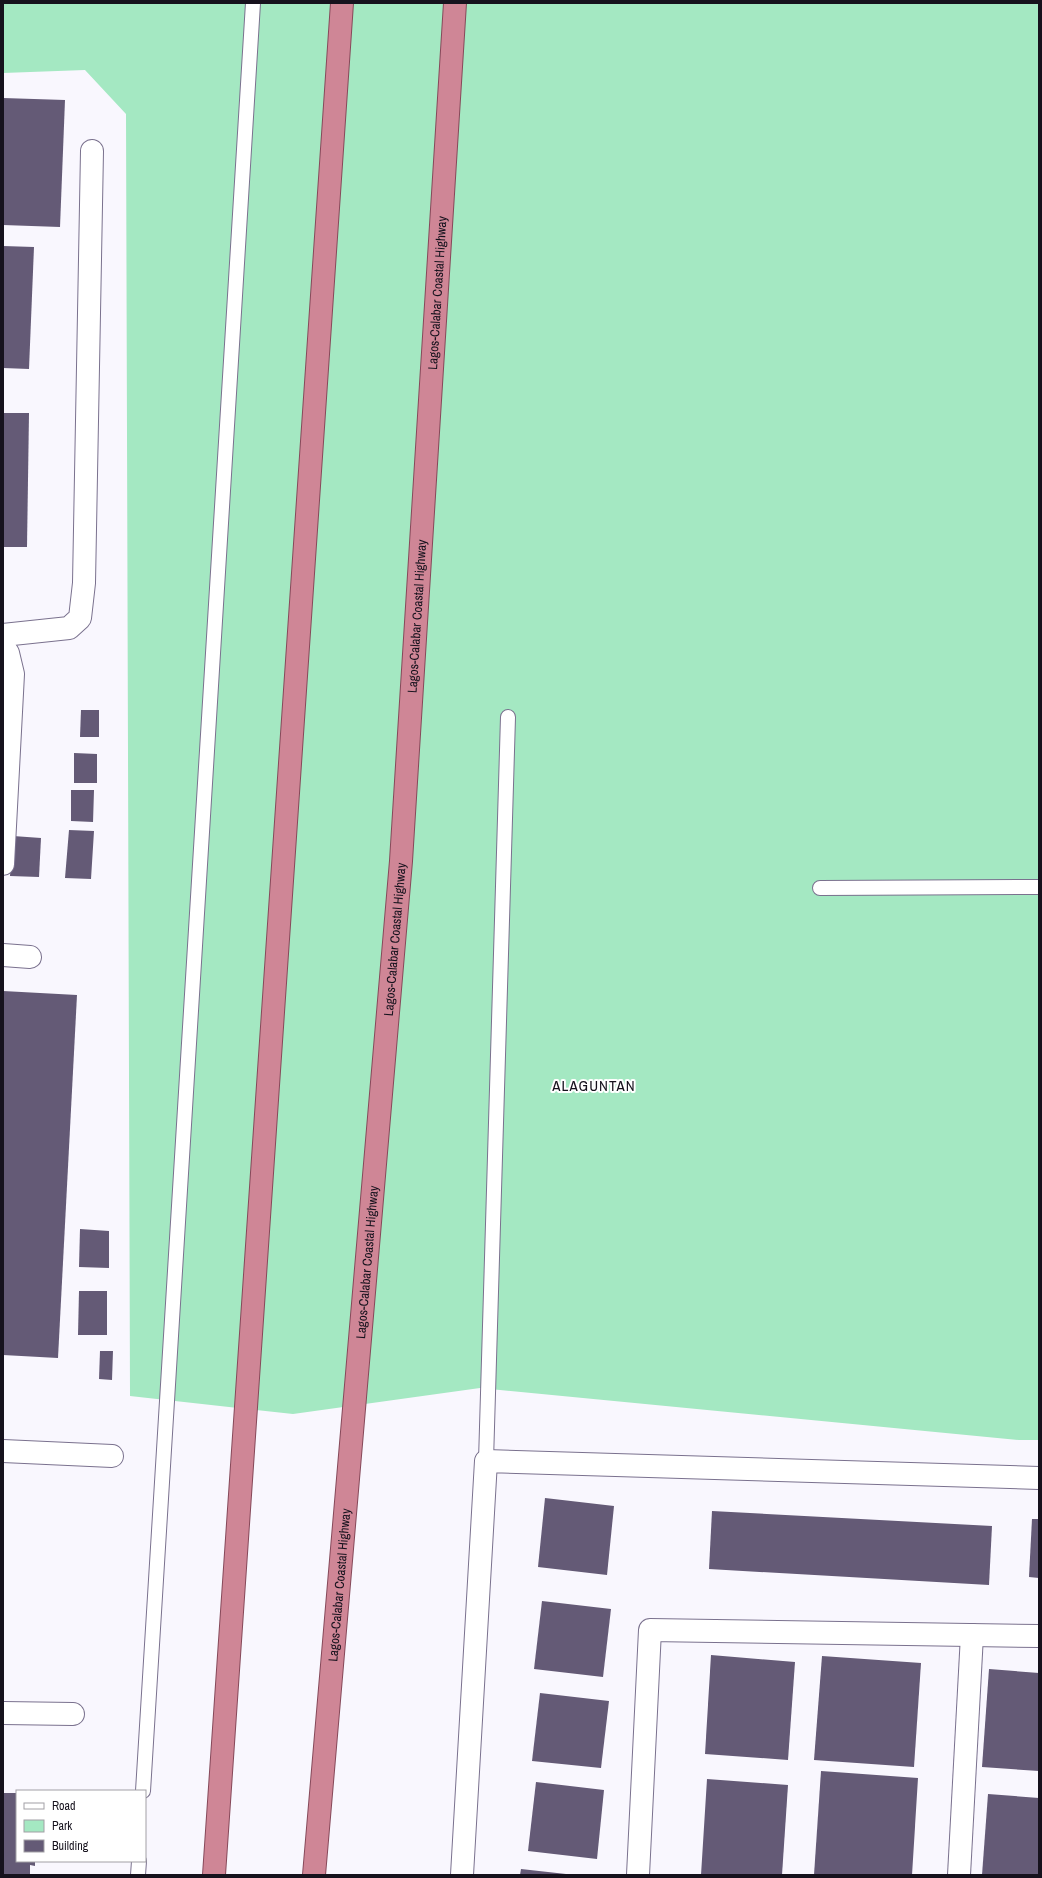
<svg xmlns="http://www.w3.org/2000/svg" width="1042" height="1878" viewBox="0 0 1042 1878" font-family="'Archivo Narrow',sans-serif">
	<rect width="100%" height="100%" fill="#f9f7fe"/>
	<path fill="#a4e8c2" d="M3 3H1039V1440H1019L480 1388 293 1414 130 1396 126 114 85 70 3 73Z"/>
	<g fill="#645a76">
		<path d="M3 98 65 100 60 227 3 225Z"/>
		<path d="M3 246 34 247 29 369 3 368Z"/>
		<path d="M3 413H29L27 547H3Z"/>
		<path d="M81 710H99V737H80Z"/>
		<path d="M74 753 97 754V783H74Z"/>
		<path d="M71 790H94L93 822 71 821Z"/>
		<path d="M69 830 94 831 91 879 65 878Z"/>
		<path d="M13 836 41 838 39 877 10 876Z"/>
		<path d="M3 991 77 995 58 1358 3 1355Z"/>
		<path d="M80 1229 109 1231V1268L79 1267Z"/>
		<path d="M79 1291H107V1335H78Z"/>
		<path d="M100 1351H113L112 1380 99 1379Z"/>
		<path d="M545 1498 614 1506 607 1575 538 1567Z"/>
		<path d="M712 1511 992 1526 989 1585 709 1569Z"/>
		<path d="M1032 1519H1039V1578L1029 1577Z"/>
		<path d="M542 1601 611 1609 603 1677 534 1669Z"/>
		<path d="M711 1655 795 1662 788 1760 705 1754Z"/>
		<path d="M822 1656 921 1663 914 1767 814 1760Z"/>
		<path d="M989 1669 1039 1673V1771L982 1767Z"/>
		<path d="M540 1693 609 1701 601 1768 532 1761Z"/>
		<path d="M821 1771 918 1778 912 1875H814Z"/>
		<path d="M707 1779 788 1785 782 1875H701Z"/>
		<path d="M536 1782 604 1790 597 1859 528 1851Z"/>
		<path d="M3 1793H17V1861H35V1866L30 1865V1875H3Z"/>
		<path d="M988 1794 1039 1798V1875H982Z"/>
		<path d="M521 1869 566 1874 565 1875H520Z"/>
	</g>
	<g fill="none" stroke-linecap="round" stroke-linejoin="round">
		<g stroke="#7a718e" stroke-width="16">
			<g id="service">
				<path d="M820 888 1039 887"/>
				<path d="M486 1461 508 717"/>
				<path d="M143 1791 253 3"/>
				<path d="M138 1875 139 1861"/>
			</g>
		</g>
		<g stroke="#7a718e" stroke-width="24">
			<g id="minor">
				<path d="M3 635 69 628 80 618 84 583 92 151"/>
				<path d="M3 645 8 653 13 674 3 864"/>
				<path d="M3 955 30 957"/>
				<path d="M3 1713 73 1714"/>
				<path d="M462 1875 486 1461 1039 1478"/>
				<path d="M638 1875 650 1630 1039 1636"/>
				<path d="M959 1875 972 1635"/>
			</g>
		</g>
		<g stroke="#7a718e" stroke-width="24">
			<path id="tertiary" d="M3 1451 112 1456"/>
		</g>
		<g stroke="#86495a" stroke-width="24">
			<g id="trunk">
				<path d="M214 1875 342 3"/>
				<path id="s1" d="M314 1875 401 861 455 3"/>
			</g>
		</g>
		<use href="#service" stroke="#fff" stroke-width="14"/>
		<use href="#minor" stroke="#fff" stroke-width="22"/>
		<use href="#tertiary" stroke="#fff" stroke-width="22"/>
		<use href="#trunk" stroke="#cf8696" stroke-width="22"/>
	</g>
	<g text-anchor="middle" stroke-width="4" stroke-linejoin="round" paint-order="stroke">
		<g font-size="13" fill="#16121d" stroke="#fff">
			<text dy="5" stroke="none"><textPath href="#s1" startOffset="1587">Lagos-Calabar Coastal Highway</textPath></text>
			<text dy="5" stroke="none"><textPath href="#s1" startOffset="1263">Lagos-Calabar Coastal Highway</textPath></text>
			<text dy="5" stroke="none"><textPath href="#s1" startOffset="939">Lagos-Calabar Coastal Highway</textPath></text>
			<text dy="5" stroke="none"><textPath href="#s1" startOffset="615">Lagos-Calabar Coastal Highway</textPath></text>
			<text dy="5" stroke="none"><textPath href="#s1" startOffset="291">Lagos-Calabar Coastal Highway</textPath></text>
		</g>
		<g font-size="15" letter-spacing="1" fill="#16121d" stroke="#fff">
			<text x="594" y="1091">ALAGUNTAN</text>
		</g>
	</g>
	<rect width="1042" height="1878" fill="none" stroke="#16121d" stroke-width="8"/>
	<rect x="16" y="1790" width="130" height="72" fill="#ffffff" stroke="#a2a0a5"/>
	<rect x="24" y="1803" width="20" height="6" fill="#ffffff" stroke="#a2a0a5"/>
	<text x="52" y="1810" font-size="12" fill="#16121d">Road</text>
	<rect x="24" y="1820" width="20" height="12" fill="#a4e8c2" stroke="#a2a0a5"/>
	<text x="52" y="1830" font-size="12" fill="#16121d">Park</text>
	<rect x="24" y="1840" width="20" height="12" fill="#645a76" stroke="#a2a0a5"/>
	<text x="52" y="1850" font-size="12" fill="#16121d">Building</text>
</svg>
